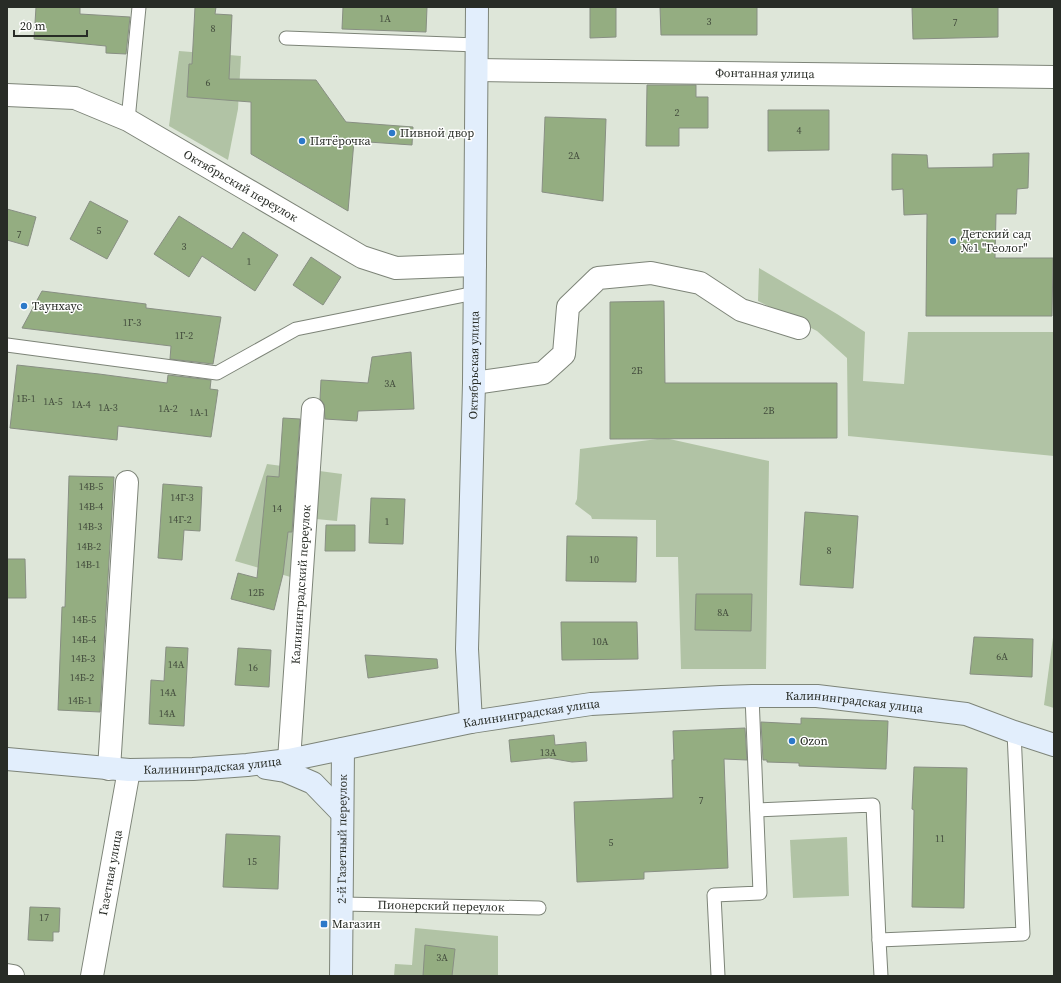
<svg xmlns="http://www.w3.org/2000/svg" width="1061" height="983" viewBox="0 0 1061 983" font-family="'Source Serif 4',serif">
	<rect width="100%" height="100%" fill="#dee6d9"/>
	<g fill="#b1c3a5">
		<path d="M179 51 241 56 238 109 228 160 169 126Z"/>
		<path d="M759 268 837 314 865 332 863 381 904 384 908 332H1054V456L848 436 847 358 817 331 758 301Z"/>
		<path d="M665 438 769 461 766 669H681L678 557H656V520L592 519 591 516 575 504 577 499 580 449Z"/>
		<path d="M267 464 342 474 337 521 316 519 294 578 235 561Z"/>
		<path d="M1054 630V708L1044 705Z"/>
		<path d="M847 837 849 896 793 898 790 840Z"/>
		<path d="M415 928 498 936V976H394L395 964 412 965Z"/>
	</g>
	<g fill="#94ad81" stroke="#888f83">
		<path d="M36 7H80V14L130 17 126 54 106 53V46L34 39Z"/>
		<path d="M195 7H216L215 14 232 15 229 79 316 80 346 122 413 127 412 145 354 141 348 211 251 154V102L187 97 189 64H192Z"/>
		<path d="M343 7H427L426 32 342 29Z"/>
		<path d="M590 7H616V37L590 38Z"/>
		<path d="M660 7H757V35H661Z"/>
		<path d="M912 7H998V37L913 39Z"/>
		<path d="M647 85H696V97H708V128H679V146H646Z"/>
		<path d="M768 110H829V150L768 151Z"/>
		<path d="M545 117 606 119 603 201 542 192Z"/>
		<path d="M1029 153 1028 188 1017 189 1016 214H996L995 258H1053L1052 316H926L927 214 904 215 903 189 892 190V154L927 155 928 168 993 167V154Z"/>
		<path d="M90 201 128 221 107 259 70 239Z"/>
		<path d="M7 209 36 217 28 246 7 240Z"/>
		<path d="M179 216 232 249 243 232 278 255 255 291 202 256 189 277 154 254Z"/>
		<path d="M311 257 341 277 323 305 293 285Z"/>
		<path d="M42 291 146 304V308L221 317 213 364 170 359 171 346 22 328Z"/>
		<path d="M664 301 665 383H837V438L610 439V302Z"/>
		<path d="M411 352 414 409 358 411 357 421 325 419 324 404 320 399 321 380 368 383 372 357Z"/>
		<path d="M17 365 99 374 167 383 168 375 211 380 210 389 218 390 211 437 118 426 117 440 10 428Z"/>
		<path d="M283 418 300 419 292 532H288L283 574 274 610 231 599 238 573 257 578 267 476 279 477Z"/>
		<path d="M69 476 114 477 100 712 58 710 62 607H65Z"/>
		<path d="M163 484 202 487 200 531 184 530 182 560 158 558Z"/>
		<path d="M371 498 405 499 403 544 369 543Z"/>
		<path d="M805 512 858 516 853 588 800 585Z"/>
		<path d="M326 525H355V551H325Z"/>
		<path d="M567 536 637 537 636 582 566 581Z"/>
		<path d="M7 559H25L26 598H7Z"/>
		<path d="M696 594H752L751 631 695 630Z"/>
		<path d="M561 622H637L638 659 562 660Z"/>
		<path d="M974 637 1033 639 1032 677 970 674Z"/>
		<path d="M166 647 188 648 184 726 149 724 151 680 164 681Z"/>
		<path d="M238 648 271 650 269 687 235 685Z"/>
		<path d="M365 655 437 659 438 668 368 678Z"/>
		<path d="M801 718 888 721 886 769 799 766V763L767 762V760H763L761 722 801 724Z"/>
		<path d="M745 728 747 760 724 759 728 868 644 872V879L577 882 574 802 673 798 672 760H674L673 731Z"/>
		<path d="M554 735 555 745 586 742 587 761 572 762 549 758 511 762 509 740Z"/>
		<path d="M914 767 967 768 964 908 912 907 914 810 912 809Z"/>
		<path d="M226 834 280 836 278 889 223 887Z"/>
		<path d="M30 907 60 908 59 932H53V941L28 940Z"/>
		<path d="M425 945 455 949 452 976H423Z"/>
	</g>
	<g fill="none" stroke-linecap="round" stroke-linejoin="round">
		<g stroke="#7d8478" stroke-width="15">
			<g id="lane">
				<path d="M286 38 477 45"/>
				<path d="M128 120 139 7"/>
				<path d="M7 345 217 373 296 329 475 293"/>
				<path d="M757 810 873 805 879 940"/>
				<path id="s1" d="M342 904 539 908"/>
				<path d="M718 976 714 895 760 893 752 696"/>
				<path d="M881 976 879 940 1023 934 1014 732"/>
			</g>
		</g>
		<g stroke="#7d8478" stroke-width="24">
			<g id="street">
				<path id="s2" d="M477 70 1054 77"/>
				<path id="s3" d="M7 95 75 98 128 120 362 257 396 268 475 265"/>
				<path d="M474 383 543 373 564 354 568 307 598 278 651 273 700 283 741 310 799 328"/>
				<path id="s4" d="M289 760 313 409"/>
				<path d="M109 769 127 482"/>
				<path d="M7 975 13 976"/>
				<path id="s5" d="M92 976 129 770"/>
			</g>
		</g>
		<g stroke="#7d8478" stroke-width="24">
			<g id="secondary">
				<path id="s6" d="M471 722 467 649 474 383 477 7"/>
				<path id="s7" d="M7 759 129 770 193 769 247 765 289 760 471 722 591 704 721 697 752 696H817L966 714 1014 732 1054 745"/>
				<path d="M266 768 285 771 313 783 342 813"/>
				<path id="s8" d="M341 976 343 749"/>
			</g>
		</g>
		<use href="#lane" stroke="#fff" stroke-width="13"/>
		<use href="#street" stroke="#fff" stroke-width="22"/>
		<use href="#secondary" stroke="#e2eefc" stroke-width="22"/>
	</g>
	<g fill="#2c79c9" stroke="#fff" stroke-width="1.5">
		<circle cx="392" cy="133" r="4"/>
		<circle cx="302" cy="141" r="4"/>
		<circle cx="953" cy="241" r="4"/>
		<circle cx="24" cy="306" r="4"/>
		<circle cx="792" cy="741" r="4"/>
		<rect x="320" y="920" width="8" height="8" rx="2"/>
	</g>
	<g text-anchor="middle" stroke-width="3" stroke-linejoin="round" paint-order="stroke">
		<g font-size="10" fill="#434c3d">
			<text x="385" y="22">1А</text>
			<text x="709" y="25">3</text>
			<text x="955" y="26">7</text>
			<text x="213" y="32">8</text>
			<text x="208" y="86">6</text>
			<text x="677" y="116">2</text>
			<text x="799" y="134">4</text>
			<text x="574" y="159">2А</text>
			<text x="99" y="234">5</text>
			<text x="19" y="238">7</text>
			<text x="184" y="250">3</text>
			<text x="249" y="265">1</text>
			<text x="132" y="326">1Г-3</text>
			<text x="184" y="339">1Г-2</text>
			<text x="637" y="374">2Б</text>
			<text x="390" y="387">3А</text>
			<text x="26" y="402">1Б-1</text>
			<text x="53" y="405">1А-5</text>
			<text x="81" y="408">1А-4</text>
			<text x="108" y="411">1А-3</text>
			<text x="168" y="412">1А-2</text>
			<text x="769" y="414">2В</text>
			<text x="199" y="416">1А-1</text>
			<text x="91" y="490">14В-5</text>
			<text x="182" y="501">14Г-3</text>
			<text x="91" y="510">14В-4</text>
			<text x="277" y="512">14</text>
			<text x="180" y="523">14Г-2</text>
			<text x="387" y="525">1</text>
			<text x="90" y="530">14В-3</text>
			<text x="89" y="550">14В-2</text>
			<text x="829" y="554">8</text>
			<text x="594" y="563">10</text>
			<text x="88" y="568">14В-1</text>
			<text x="256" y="596">12Б</text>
			<text x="723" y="616">8А</text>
			<text x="84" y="623">14Б-5</text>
			<text x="84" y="643">14Б-4</text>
			<text x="600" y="645">10А</text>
			<text x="1002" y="660">6А</text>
			<text x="83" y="662">14Б-3</text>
			<text x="176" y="668">14А</text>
			<text x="253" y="671">16</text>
			<text x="82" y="681">14Б-2</text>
			<text x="168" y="696">14А</text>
			<text x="80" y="704">14Б-1</text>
			<text x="167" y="717">14А</text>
			<text x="548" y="756">13А</text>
			<text x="701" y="804">7</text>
			<text x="940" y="842">11</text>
			<text x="611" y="846">5</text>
			<text x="252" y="865">15</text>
			<text x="44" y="921">17</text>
			<text x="442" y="961">3А</text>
		</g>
		<g font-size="12" fill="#282c26" stroke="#fff">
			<text dy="4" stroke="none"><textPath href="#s2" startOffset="288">Фонтанная улица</textPath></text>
			<text dy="4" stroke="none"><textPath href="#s3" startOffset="256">Октябрьский переулок</textPath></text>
			<text dy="4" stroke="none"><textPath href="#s6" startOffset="357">Октябрьская улица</textPath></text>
			<text dy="4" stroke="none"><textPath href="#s4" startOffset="176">Калининградский переулок</textPath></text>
			<text dy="4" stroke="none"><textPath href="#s7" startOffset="854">Калининградская улица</textPath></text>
			<text dy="4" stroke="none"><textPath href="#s7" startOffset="530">Калининградская улица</textPath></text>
			<text dy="4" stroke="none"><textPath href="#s7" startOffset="206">Калининградская улица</textPath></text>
			<text dy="4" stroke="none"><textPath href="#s8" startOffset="137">2-й Газетный переулок</textPath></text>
			<text dy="4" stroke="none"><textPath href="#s5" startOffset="105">Газетная улица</textPath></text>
			<text dy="4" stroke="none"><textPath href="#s1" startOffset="99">Пионерский переулок</textPath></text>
		</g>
		<g font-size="12" fill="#282c26" stroke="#fff" text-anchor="start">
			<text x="400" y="137">Пивной двор</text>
			<text x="310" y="145">Пятёрочка</text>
			<text x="961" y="238">Детский сад<tspan x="961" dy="14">№1 "Геолог"</tspan></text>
			<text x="32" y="310">Таунхаус</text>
			<text x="800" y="745">Ozon</text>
			<text x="332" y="928">Магазин</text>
		</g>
	</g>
	<rect width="1061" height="983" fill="none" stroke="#282c26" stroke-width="16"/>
	<path d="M14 30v6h73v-6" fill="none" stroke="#282c26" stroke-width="2"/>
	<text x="20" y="30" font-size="12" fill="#282c26" stroke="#ffffff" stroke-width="3" paint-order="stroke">20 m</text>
</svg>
